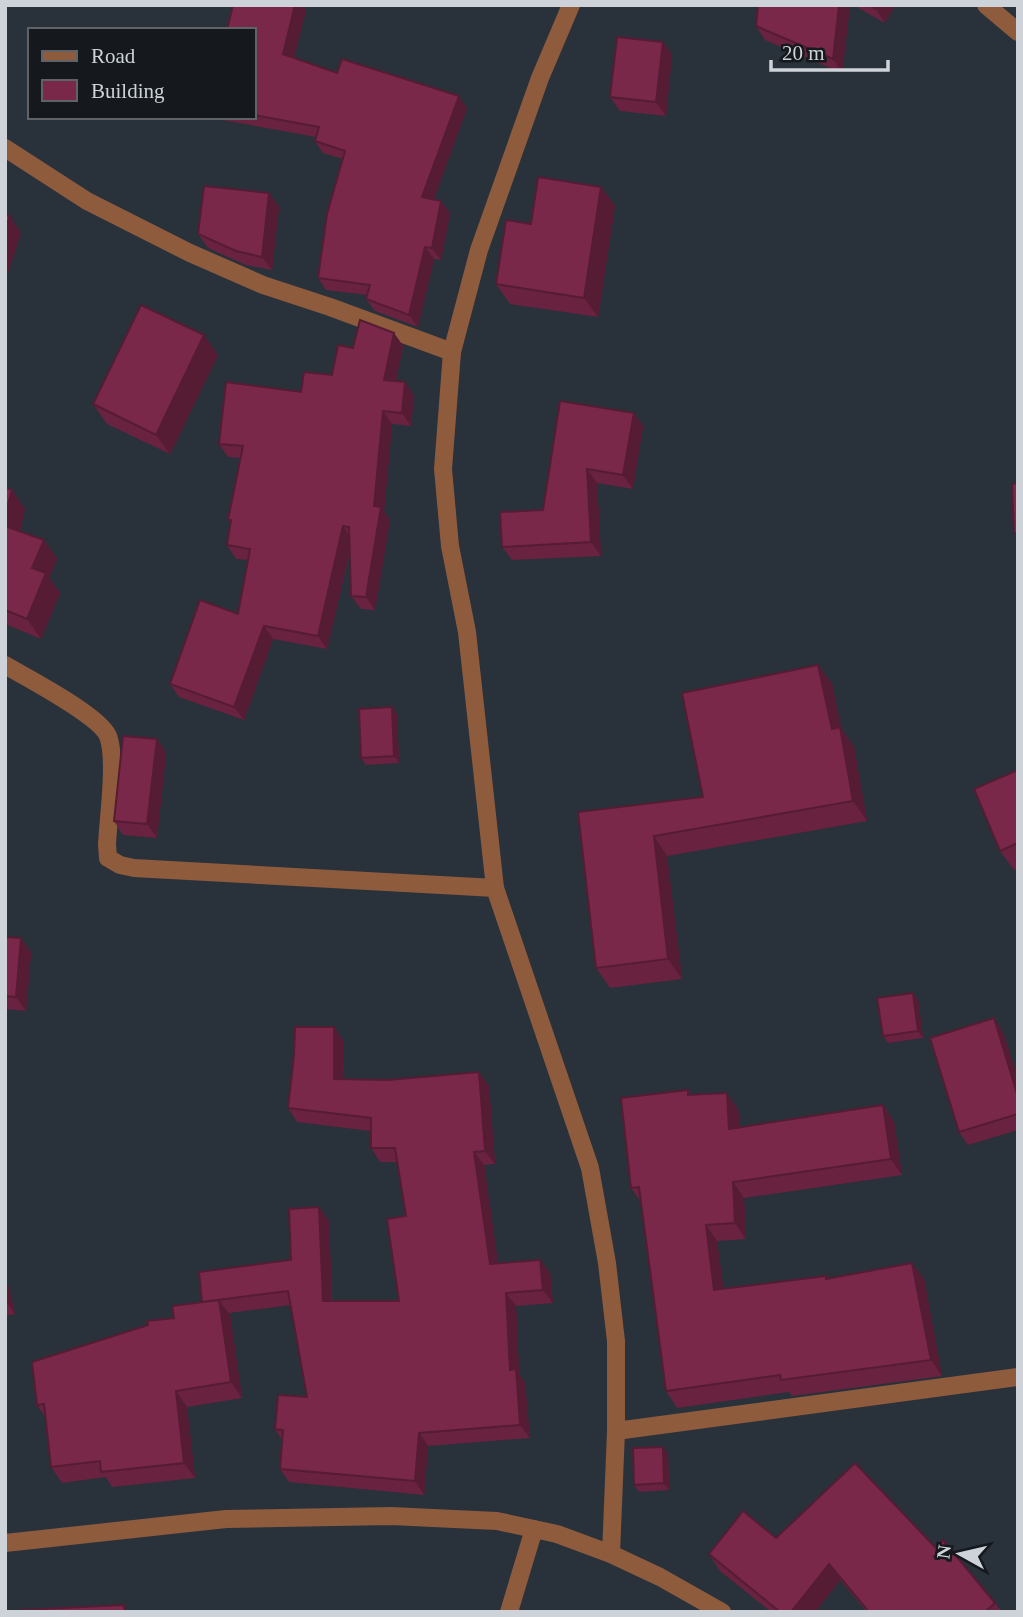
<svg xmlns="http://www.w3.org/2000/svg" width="1023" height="1617" viewBox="0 0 1023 1617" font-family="'Times New Roman',serif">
	<rect width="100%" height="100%" fill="#29313b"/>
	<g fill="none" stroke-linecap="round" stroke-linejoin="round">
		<g stroke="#8e5b3d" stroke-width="18">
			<path d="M571 5 540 78 479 250 452 352 443 469 450 546 467 632 495 888 590 1168 607 1263 616 1341V1431L611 1554"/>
			<path d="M986 5 1018 32"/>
			<path d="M5 148 87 201 190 253 263 285 330 307 452 352"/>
			<path d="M5 665C27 678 99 715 108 736 117 760 108 818 107 845L108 858 120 865 134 868 495 888"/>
			<path d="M616 1431 1018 1377"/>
			<path d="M5 1543 226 1519 391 1516 497 1521 557 1534 611 1554 660 1577 722 1612"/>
			<path d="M509 1612 534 1529"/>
		</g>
	</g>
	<g fill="#69223f">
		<path d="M233 5H302L306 10 294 58 337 73 467 108 434 199 450 213 441 260 434 259 418 327 375 311 366 299 367 295 326 290 318 278 343 159 323 153 315 141 316 137 206 117H254V30Z"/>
		<path d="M758 5H850L842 73 765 40 756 26Z"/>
		<path d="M853 5H895L885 23Z"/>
		<path d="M663 42 672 55 666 116 620 111 610 97Z"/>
		<path d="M601 187 615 206 598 317 510 304 496 284Z"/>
		<path d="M269 193 279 207 272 270 246 265 208 248 198 234Z"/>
		<path d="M394 333 403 346 396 381 405 382 414 396 411 426 392 424 384 512 390 520 375 610 361 609 351 596 350 551 327 649 273 639 244 720 179 697 170 684 238 614 248 560 236 559 227 545 231 524 228 520 240 458 228 457 219 444 301 392 332 375 353 348Z"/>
		<path d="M218 355 170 454 107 424 93 404Z"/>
		<path d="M560 401 643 426 633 489 597 483 601 556 512 560 502 547 543 510Z"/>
		<path d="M5 487 25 509 20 531 44 540 57 559 49 578 60 593 41 639 5 624Z"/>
		<path d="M818 665 832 684 841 728 854 747 867 821 667 856 682 979 610 988 596 968 578 812 703 797Z"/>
		<path d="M397 714 399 763 366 765 361 758Z"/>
		<path d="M157 739 166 753 157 838 123 835 114 821Z"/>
		<path d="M1018 770V868L1014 870 1000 851Z"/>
		<path d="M5 937 31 952 26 1011 5 1009Z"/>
		<path d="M913 993 918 1000 923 1038 888 1043 883 1036Z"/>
		<path d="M1003 1032 1018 1079V1130L968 1145 959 1132Z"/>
		<path d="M343 1040 344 1079 489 1086 495 1164 484 1165 498 1263 540 1260 550 1273 553 1303 516 1306 519 1374 525 1383 530 1438 428 1446 424 1495 289 1482 280 1469 282 1440 275 1429 307 1397 291 1305 229 1313 230 1315 242 1398 187 1407 195 1478 112 1487 106 1477 62 1483 51 1467 46 1418 37 1405 174 1318 203 1302 291 1260 319 1207 329 1221 332 1301H399L406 1216 397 1162H380L371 1148V1131L297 1122 288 1108Z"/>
		<path d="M691 1095 738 1109 740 1127 883 1105 894 1122 902 1175 744 1198 746 1239 717 1241 723 1289 828 1279H924L942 1376 792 1396 789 1392 677 1408 666 1391 641 1202 631 1188Z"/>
		<path d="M5 1271 15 1314 5 1316Z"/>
		<path d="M668 1454 669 1490 639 1492 634 1485Z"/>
		<path d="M776 1538 935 1547 995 1603 1002 1612H867L840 1580 815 1612H771L720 1571 709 1554Z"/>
	</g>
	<g fill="#551c33">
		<path d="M295 5H302L306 10 292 66 283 54Z"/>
		<path d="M839 5H850L842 73 833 59Z"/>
		<path d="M878 5H895L885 23 876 9Z"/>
		<path d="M663 42 672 55 666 116 656 102Z"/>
		<path d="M459 96 467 108 430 209 422 197Z"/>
		<path d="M601 187 615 206 598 317 584 298Z"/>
		<path d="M269 193 279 207 272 270 262 257Z"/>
		<path d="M441 201 450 213 441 260 432 248Z"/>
		<path d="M10 216 21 233 5 283V230Z"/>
		<path d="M425 247 434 259 418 327 409 315Z"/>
		<path d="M394 333 403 346 393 393 384 380Z"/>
		<path d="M204 335 218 355 170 454 156 435Z"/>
		<path d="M405 382 414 396 411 426 402 413Z"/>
		<path d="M383 411 392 424 384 512 390 520 375 610 366 597Z"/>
		<path d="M634 413 643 426 633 489 623 475Z"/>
		<path d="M587 469 597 483 601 556 591 542Z"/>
		<path d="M12 490 25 509 16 545 5 529V515Z"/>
		<path d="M343 526 352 540 327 649 318 636Z"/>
		<path d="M44 540 57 559 49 578 60 593 41 639 27 619 32 568Z"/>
		<path d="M264 626 273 639 244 720 234 707Z"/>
		<path d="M818 665 832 684 841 728 854 747 867 821 853 801 832 729Z"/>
		<path d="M392 707 397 714 399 763 394 756Z"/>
		<path d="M157 739 166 753 157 838 147 824Z"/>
		<path d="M654 836 667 856 682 979 668 959Z"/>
		<path d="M21 938 31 952 26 1011 16 997Z"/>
		<path d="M913 993 918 1000 923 1038 918 1031Z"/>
		<path d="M994 1018 1003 1032 1018 1079V1097Z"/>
		<path d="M334 1027 343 1040 344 1093 334 1079Z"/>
		<path d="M479 1072 489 1086 495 1164 485 1151Z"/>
		<path d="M727 1093 738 1109 741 1145 729 1129Z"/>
		<path d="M883 1105 894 1122 902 1175 891 1159Z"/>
		<path d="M474 1152 484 1165 500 1278 490 1264Z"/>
		<path d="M733 1182 744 1198 746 1239 735 1223Z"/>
		<path d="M319 1207 329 1221 332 1315 323 1301Z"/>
		<path d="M706 1225 717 1241 726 1306 714 1290Z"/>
		<path d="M540 1260 550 1273 553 1303 543 1290Z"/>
		<path d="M912 1263 924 1279 942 1376 931 1360Z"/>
		<path d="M5 1271 15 1314 5 1300Z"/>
		<path d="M506 1293 516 1306 519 1374 525 1383 530 1438 520 1425 510 1370Z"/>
		<path d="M219 1300 230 1315 242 1398 231 1382Z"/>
		<path d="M176 1391 187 1407 195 1478 184 1463Z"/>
		<path d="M419 1433 428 1446 424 1495 415 1481Z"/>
		<path d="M663 1447 668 1454 669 1490 664 1483Z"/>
		<path d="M829 1564 840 1580 815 1612H791Z"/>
	</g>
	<g fill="#7a2849" stroke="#551c33" stroke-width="2">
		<path d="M233 5H295L283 54 337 73 342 59 459 96 422 197 441 201 432 248 425 247 409 315 366 299 370 285 318 278 327 214 345 151 315 141 319 127 254 115V30H227Z"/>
		<path d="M758 5H839L833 59 756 26Z"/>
		<path d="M869 5H878L876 9Z"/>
		<path d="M617 37 663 42 656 102 610 97Z"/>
		<path d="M538 177 601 187 584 298 496 284 506 220 531 224Z"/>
		<path d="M204 186 269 193 262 257 236 251 198 234Z"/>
		<path d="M5 215 10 216 5 230Z"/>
		<path d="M141 305 204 335 156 435 93 404Z"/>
		<path d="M360 320 394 333 384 380 405 382 402 413 383 411 374 506 381 507 366 597 351 596 349 527 343 526 318 636 264 626 234 707 170 684 200 600 238 614 250 549 227 545 231 520H228L243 446 219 444 226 382 301 392 304 372 332 375 338 345 353 348Z"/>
		<path d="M560 401 634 413 623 475 587 469 591 542 502 547 500 512 543 510Z"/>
		<path d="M1018 483V533H1014L1012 484Z"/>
		<path d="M5 487 12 490 5 515Z"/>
		<path d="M5 526 44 540 32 568 46 573 27 619 5 610Z"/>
		<path d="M818 665 832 729 840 727 853 801 654 836 668 959 596 968 578 812 703 797 682 693Z"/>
		<path d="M392 707 394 756 361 758 359 709Z"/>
		<path d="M123 736 157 739 147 824 114 821Z"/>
		<path d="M1018 770V843L1000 851 974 789Z"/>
		<path d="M5 937 21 938 16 997 5 996Z"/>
		<path d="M913 993 918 1031 883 1036 877 998Z"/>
		<path d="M994 1018 1018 1097V1114L959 1132 930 1038Z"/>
		<path d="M295 1027H334V1079L388 1080 479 1072 485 1151 474 1152 490 1264 540 1260 543 1290 506 1293 510 1370 516 1369 520 1425 419 1433 415 1481 280 1469 283 1430 275 1429 278 1395 307 1397 288 1291 202 1302 199 1272 291 1260 289 1209 319 1207 323 1301H399L387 1219 406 1216 395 1148H371V1118L288 1108 294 1055Z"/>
		<path d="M688 1090V1095L727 1093 729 1129 883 1105 891 1159 733 1182 735 1223 706 1225 714 1290 826 1276V1279L912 1263 931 1360 781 1380 780 1375 666 1391 639 1187 631 1188 621 1098Z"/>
		<path d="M219 1300 231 1382 176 1391 184 1463 101 1472 100 1461 51 1467 44 1404 37 1405 32 1362 148 1325 147 1321 174 1318 172 1306Z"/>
		<path d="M663 1447 664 1483 634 1485 633 1448Z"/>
		<path d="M855 1463 935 1547 943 1540 995 1603 985 1612H869L829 1564 791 1612H780L709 1554 743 1511 776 1538Z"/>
		<path d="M124 1605 125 1612H21V1610Z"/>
	</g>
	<rect width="1023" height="1617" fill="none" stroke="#cdd3d9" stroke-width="14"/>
	<rect x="28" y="28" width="228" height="91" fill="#15191d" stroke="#5f6368" stroke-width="2"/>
	<rect x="42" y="51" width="35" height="10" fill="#8e5b3d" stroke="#5f6368" stroke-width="2"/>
	<text x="91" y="63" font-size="21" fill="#cdd3d9">Road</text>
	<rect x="42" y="80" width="35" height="21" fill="#7a2849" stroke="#5f6368" stroke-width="2"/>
	<text x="91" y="98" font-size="21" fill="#cdd3d9">Building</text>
	<g transform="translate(960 1554) rotate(278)" stroke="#15191d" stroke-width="5" paint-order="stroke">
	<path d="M0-5L12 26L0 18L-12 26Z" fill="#cdd3d9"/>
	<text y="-10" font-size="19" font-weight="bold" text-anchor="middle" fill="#cdd3d9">N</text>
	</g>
	<path d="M771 60v10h117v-10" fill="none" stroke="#cdd3d9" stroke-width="3.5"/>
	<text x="782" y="60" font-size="21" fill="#cdd3d9" stroke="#15191d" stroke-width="5" paint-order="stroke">20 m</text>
</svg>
